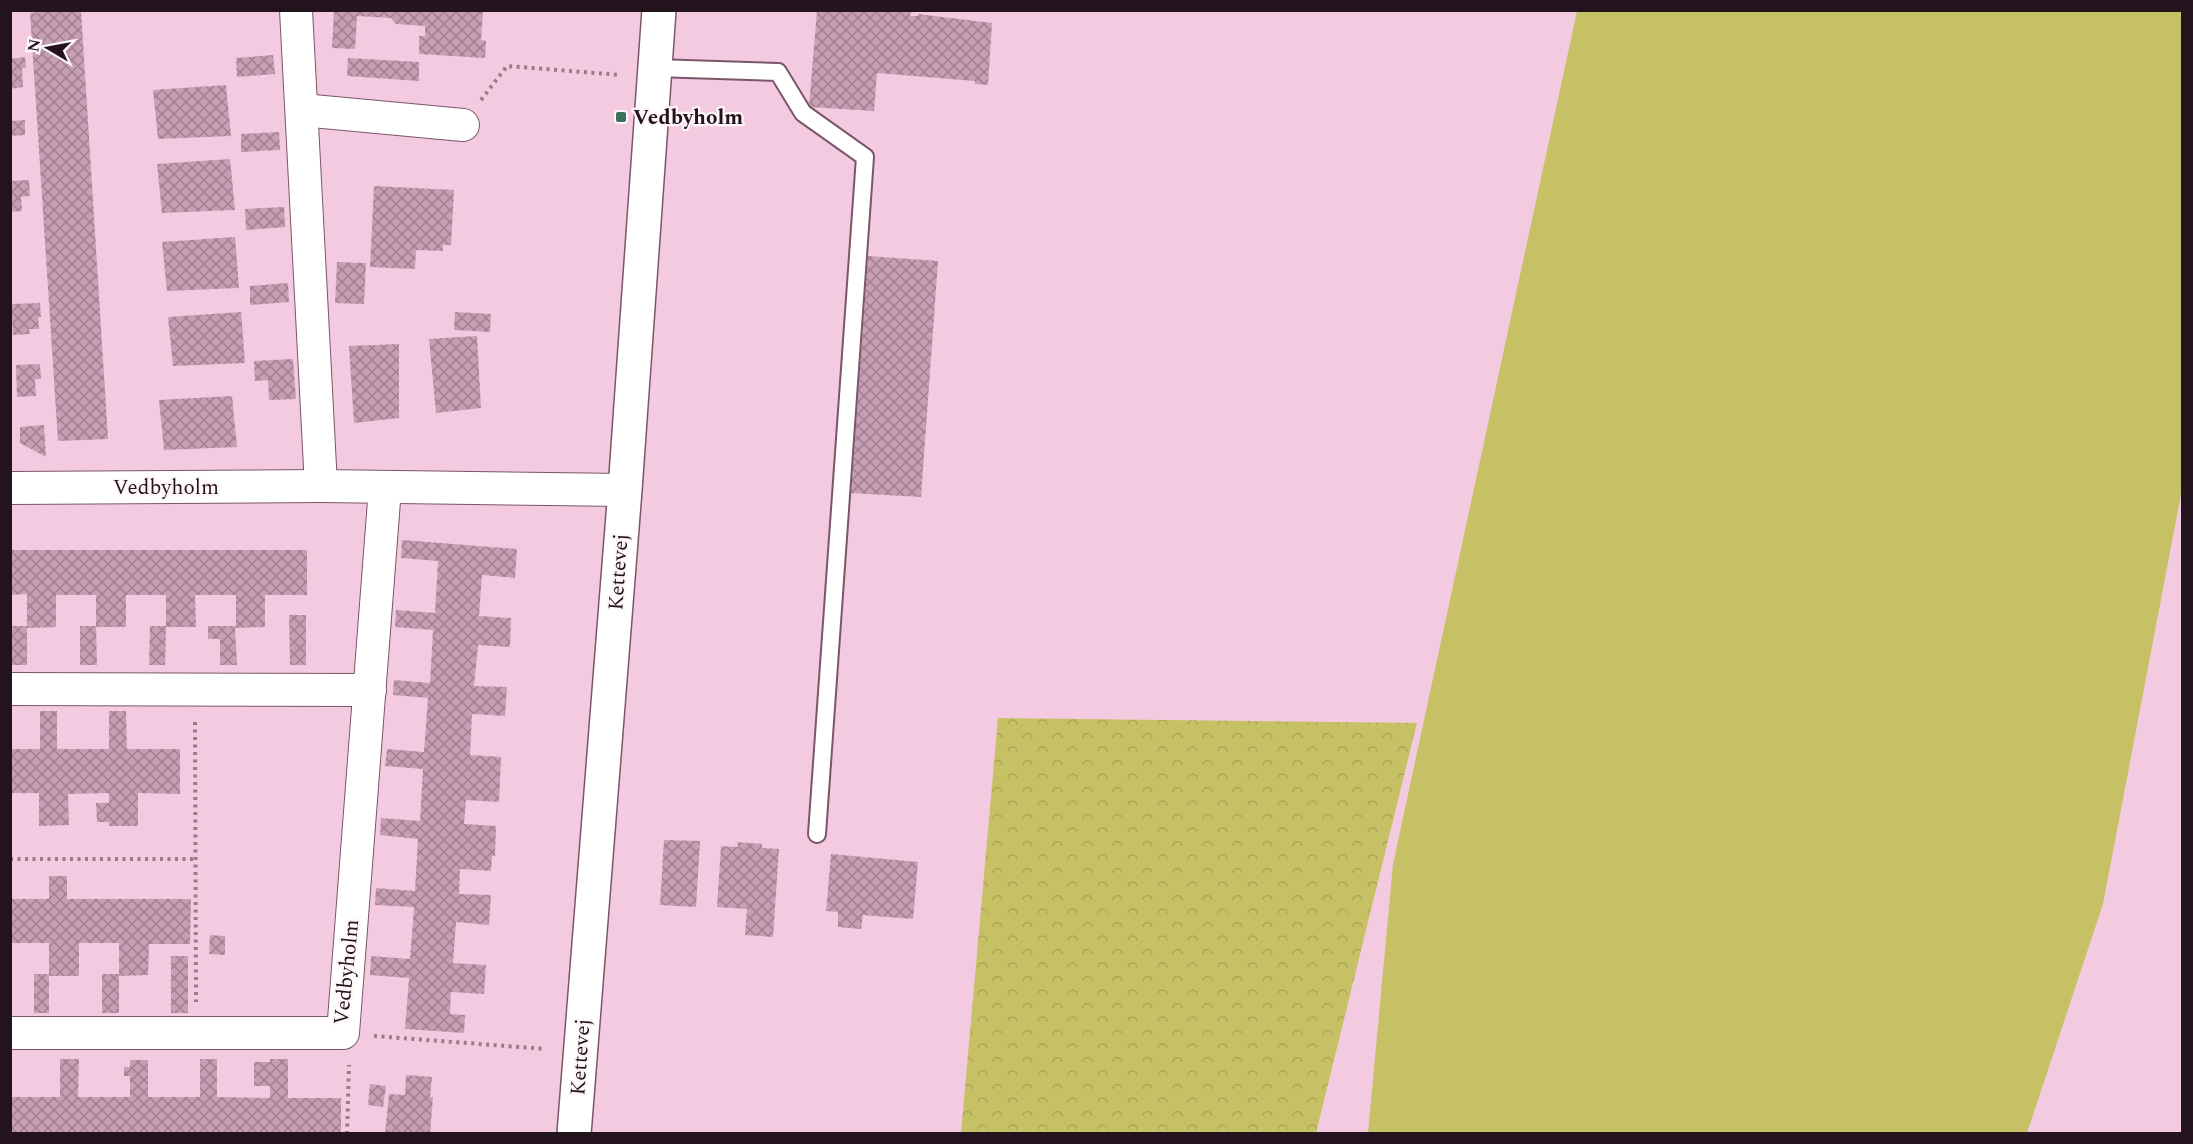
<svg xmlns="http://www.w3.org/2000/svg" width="2193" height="1144" viewBox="0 0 2193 1144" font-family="Spectral,serif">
	<defs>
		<pattern id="forest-crowns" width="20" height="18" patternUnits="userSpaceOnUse" patternTransform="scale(1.5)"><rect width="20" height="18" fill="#c7c165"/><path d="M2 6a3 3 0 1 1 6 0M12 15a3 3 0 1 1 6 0" fill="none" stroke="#aba557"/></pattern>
		<pattern id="building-cross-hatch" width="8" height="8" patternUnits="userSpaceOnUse" patternTransform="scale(1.5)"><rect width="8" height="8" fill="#c79eb4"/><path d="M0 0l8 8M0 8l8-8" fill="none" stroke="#a18092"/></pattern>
	</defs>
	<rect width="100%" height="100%" fill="#f4cae0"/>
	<path fill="#c7c165" d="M1577 11H2182V489L2103 904 2027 1133H1368L1393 864Z"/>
	<path fill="url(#forest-crowns)" d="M998 718 1417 723 1316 1133H961Z"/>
	<g fill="url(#building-cross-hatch)">
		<path d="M59 10H81L108 439 58 441 30 13Z"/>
		<path d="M334 10H483L481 40 486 41 485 58 419 54V36H425V26L396 24 391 18 357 16 355 49 332 48Z"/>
		<path d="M817 10H894L911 12 910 16H918V14L992 23 988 85 975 84V81L877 73 874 111 809 107Z"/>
		<path d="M273 55 275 74 237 77 236 58Z"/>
		<path d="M25 57 26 68H22L23 87 10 89V59Z"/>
		<path d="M348 58 419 62V81L347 76Z"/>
		<path d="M226 85 231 136 158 139 153 90Z"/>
		<path d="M25 120V135L10 136V121Z"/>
		<path d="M279 132 280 150 241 152V134Z"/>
		<path d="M230 159 235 210 162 213 157 164Z"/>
		<path d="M29 180 30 196 21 197 22 211 10 212V181Z"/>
		<path d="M374 186 454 190 451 245H443V251L416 250 415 269 370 267Z"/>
		<path d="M284 207 285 227 246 230 245 209Z"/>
		<path d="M235 237 239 288 167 291 162 242Z"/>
		<path d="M868 256 938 261 921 497 851 493Z"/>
		<path d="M337 262 366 263 364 304 335 303Z"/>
		<path d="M288 283 289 302 250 305V286Z"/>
		<path d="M40 303 41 317H38L39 329H29L30 334 13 335 11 304Z"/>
		<path d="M241 312 245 363 173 366 168 317Z"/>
		<path d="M455 312 491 314 490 332 454 330Z"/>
		<path d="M477 336 481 408 436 413 429 339Z"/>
		<path d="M399 344V418L354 423 349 346Z"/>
		<path d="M293 359 296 399 269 400 268 380 255 381 254 361Z"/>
		<path d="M40 364 41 379H35L36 396 17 397 16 365Z"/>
		<path d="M232 396 237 447 164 450 159 400Z"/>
		<path d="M44 425 46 457 20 443V427Z"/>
		<path d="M402 540 517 549 515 578 482 575 479 616 511 618 510 647 478 645 474 686 507 687 505 716 472 714 470 755 501 757 499 802 466 800 464 824 496 826 495 856H492L491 871 460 869 459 894 491 895 489 925 456 922 453 963 486 965 484 994 451 992 450 1014 465 1015 464 1033 405 1029 409 978 370 975 371 956 410 959 414 907 375 905 376 888 415 891 418 839 380 835 381 818 420 821 423 769 385 766 387 749 424 752 428 698 393 695 394 680 430 683 433 630 395 627 396 610 435 613 438 561 401 558Z"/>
		<path d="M10 550H307V595H265V627L235 628 237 665H220V639H208V626H236V595H195L196 627H166L165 665H149L150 626H166V595H126V627H96V595H56V627L27 628V594L10 595Z"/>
		<path d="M289 615H306V665H290Z"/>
		<rect x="11" y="626" width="16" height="39"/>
		<path d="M80 626H96L97 665H80Z"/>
		<path d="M40 711H57V749H109V711H126L127 749H180V794L138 793V826H109V822H97L96 803H109V793L68 794 69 825 39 826V793H10V749H40Z"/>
		<path d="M664 840 700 841 696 907 660 905Z"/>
		<path d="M737 842 762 844V848L779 849 773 937 745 935 747 909 717 907 721 846 738 847Z"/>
		<path d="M831 854 918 862 913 919 863 915 861 929 838 927V912L826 911Z"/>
		<path d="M49 876H67V899H191L190 944H149L148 975 119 976V1013H102V974H119V943H79V976H49V943H10V899H49Z"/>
		<path d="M210 935 225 936V955L209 954Z"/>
		<rect x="171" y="956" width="17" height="57"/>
		<rect x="34" y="974" width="15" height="39"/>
		<path d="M60 1059H79L78 1097H130V1076H124V1067H130V1060H148V1097H200V1059H217V1097L270 1098V1086H254V1062H270V1059H288V1098H341V1134H10V1097H60Z"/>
		<path d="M406 1075 432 1077 430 1097H433L430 1134H385L389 1094 405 1095Z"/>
		<path d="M370 1084 386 1086 383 1107 368 1105Z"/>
	</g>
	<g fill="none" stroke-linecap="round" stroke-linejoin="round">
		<g stroke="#7a566a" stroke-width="20">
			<path id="service" d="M655 68 778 72 803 113 865 157 817 834"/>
		</g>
		<g stroke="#7a566a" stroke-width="34">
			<g id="minor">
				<path d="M296 10 321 486"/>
				<path d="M302 110 463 125"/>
				<path d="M10 488 321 486 625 490"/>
				<path d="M10 689 370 690"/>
				<path d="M10 1033H343L385 488"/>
			</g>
		</g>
		<g stroke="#7a566a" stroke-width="36">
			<path id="tertiary" d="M574 1134 625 490 659 10"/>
		</g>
		<g stroke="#997b8b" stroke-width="4" stroke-dasharray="3 4.5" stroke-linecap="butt">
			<path d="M481 100 507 66 621 75"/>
			<path d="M195 722 196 1002"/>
			<path d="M10 859H196"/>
			<path d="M374 1036 546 1049"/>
			<path d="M347 1134 349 1065"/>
		</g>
		<use href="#service" stroke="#fff" stroke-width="16"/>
		<use href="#minor" stroke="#fff" stroke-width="32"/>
		<use href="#tertiary" stroke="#fff" stroke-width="33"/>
	</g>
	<rect fill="#38725b" stroke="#fff6fa" stroke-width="2" x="615" y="111" width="12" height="12" rx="3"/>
	<g text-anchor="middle" stroke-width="4.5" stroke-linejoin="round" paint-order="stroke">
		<g font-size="21" font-weight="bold" fill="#22131c" stroke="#fff6fa" text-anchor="start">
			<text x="633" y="124">Vedbyholm</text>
		</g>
		<g font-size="21" fill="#22131c" stroke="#fff6fa">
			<text x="166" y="494">Vedbyholm</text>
			<text transform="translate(618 572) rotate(-86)" y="7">Kettevej</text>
			<text transform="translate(346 972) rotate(-84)" y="7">Vedbyholm</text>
			<text transform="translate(580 1057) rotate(-86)" y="7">Kettevej</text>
		</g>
	</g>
	<rect width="2193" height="1144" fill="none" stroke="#22131c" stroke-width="24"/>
	<g transform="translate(48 48) rotate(280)" stroke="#fff6fa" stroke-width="4.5" paint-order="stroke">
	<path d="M0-4.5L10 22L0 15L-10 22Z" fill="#22131c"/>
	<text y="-9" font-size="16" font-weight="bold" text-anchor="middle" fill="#22131c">N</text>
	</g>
</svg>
